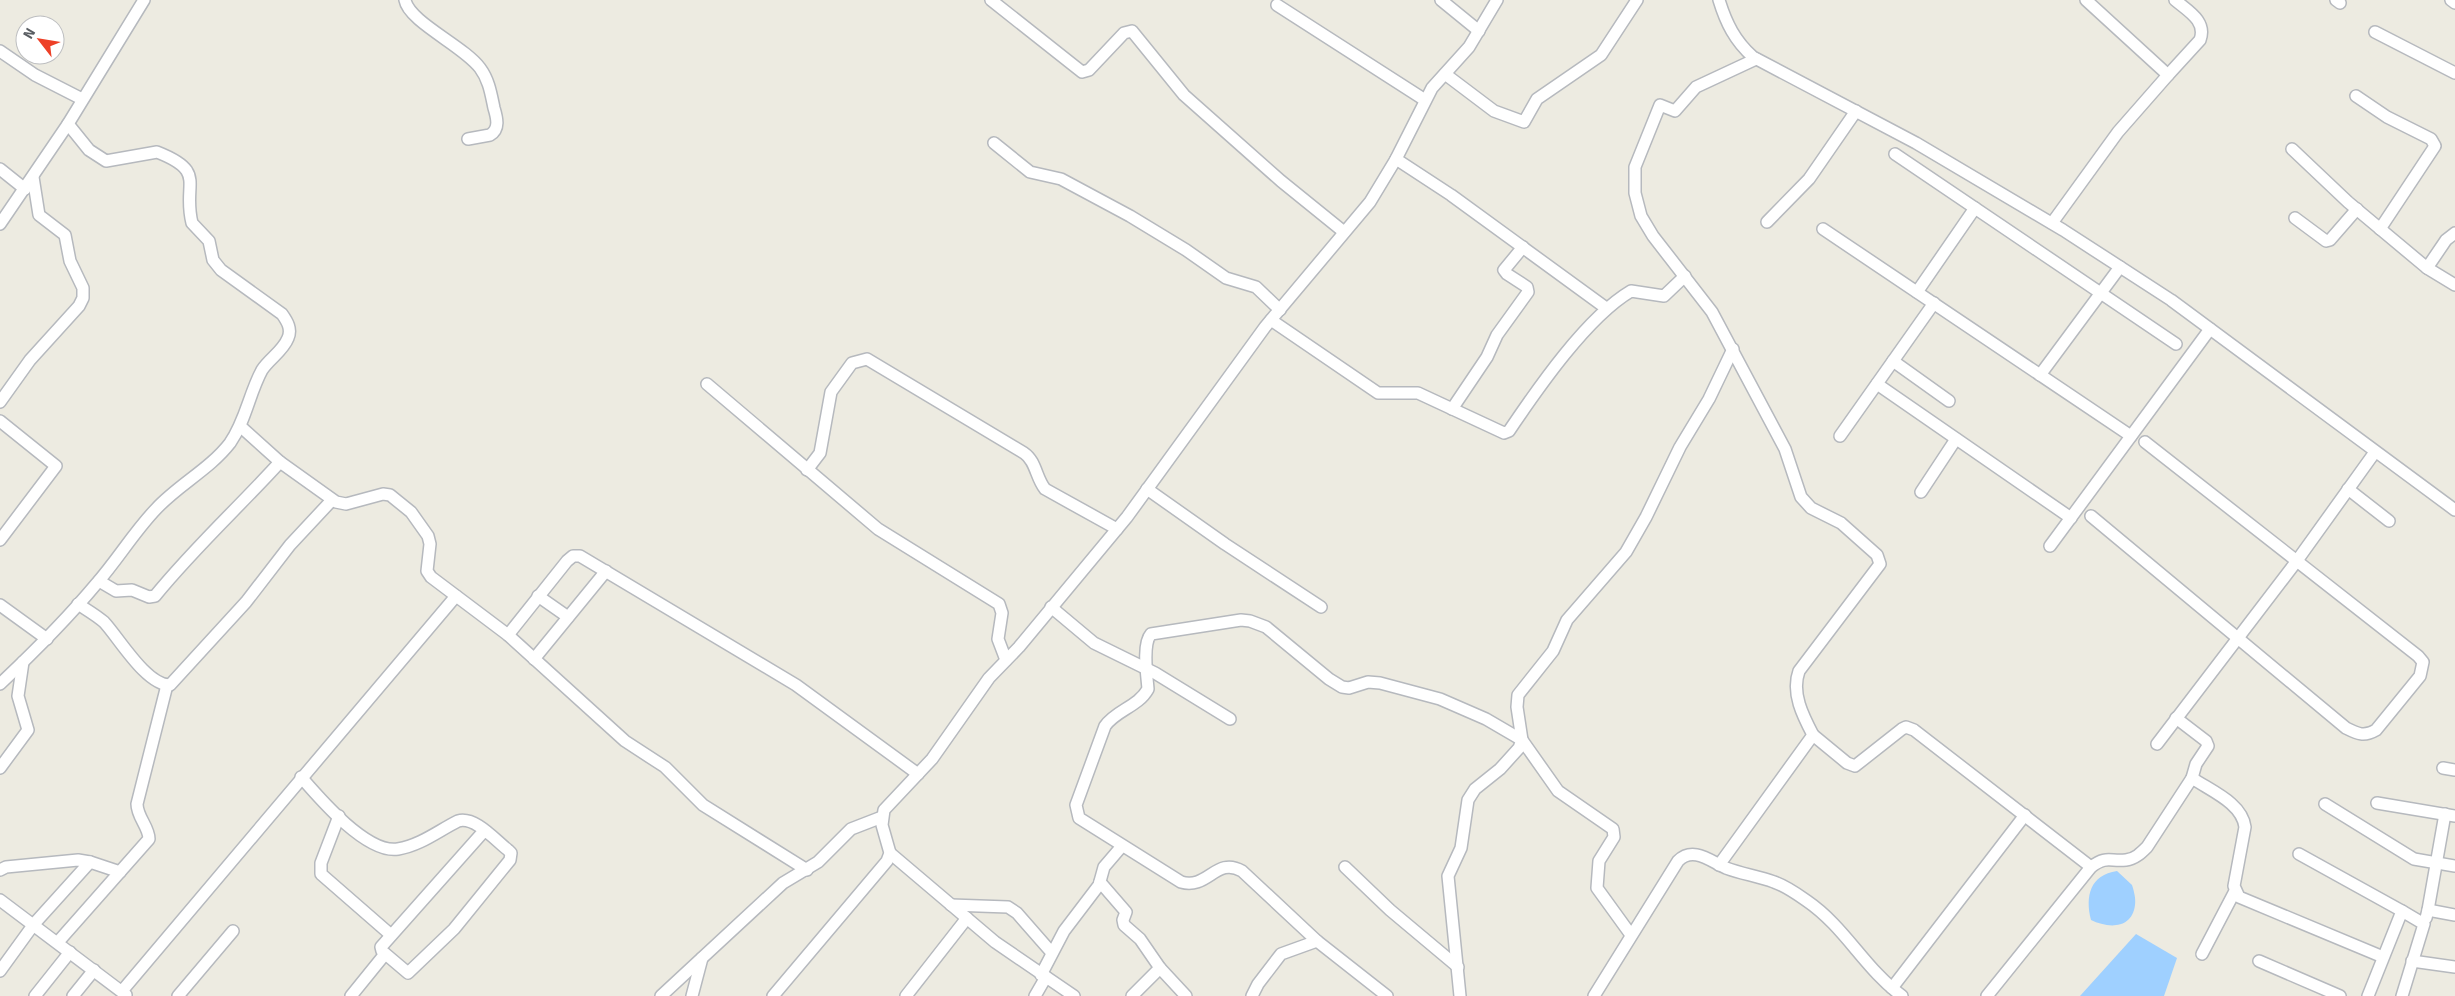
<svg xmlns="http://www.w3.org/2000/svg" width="2455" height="996" viewBox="0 0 2455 996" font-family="Signika,sans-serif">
	<rect width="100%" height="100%" fill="#edebe1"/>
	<g fill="#9fd0ff">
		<path d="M2117 871 2132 885C2134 891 2136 899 2135 905 2132 930 2107 928 2091 920 2085 896 2090 875 2117 871Z"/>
		<path d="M2136 934 2177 958 2164 996H2080Z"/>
	</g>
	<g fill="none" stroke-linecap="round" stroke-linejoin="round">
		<g stroke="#b6b9be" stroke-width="14">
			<g id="street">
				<path d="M405 0C409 22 464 46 480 68 489 80 491 94 494 108 497 118 500 129 490 135L468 139"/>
				<path d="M991 0 1082 72 1089 70 1124 33 1132 31 1184 95 1281 181 1344 232"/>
				<path d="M1441 0 1479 31"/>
				<path d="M1719 0C1726 23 1735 41 1753 57L1916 143 2063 230 2171 300 2455 510"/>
				<path d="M2336 0 2340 3"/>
				<path d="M2451 0 2455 3"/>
				<path d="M1277 5 1425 100"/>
				<path d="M2375 32 2455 73"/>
				<path d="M0 51 35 75 82 99"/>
				<path d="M1445 74 1494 111 1524 122 1537 99 1601 55 1637 0"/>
				<path d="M2168 75 2200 40C2207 21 2188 11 2175 0"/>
				<path d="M2356 96 2387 117 2431 139 2435 146 2380 229"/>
				<path d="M994 143 1030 172 1061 179 1130 216 1186 250 1226 278 1256 287 1280 310"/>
				<path d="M2292 149 2348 202 2427 268 2446 240 2455 233"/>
				<path d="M1895 154 2176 344"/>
				<path d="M1396 159 1451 195 1606 308"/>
				<path d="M0 169 25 189"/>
				<path d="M2295 218 2326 241 2330 240 2357 209"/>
				<path d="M1767 222 1809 179 1856 111"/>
				<path d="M2052 223 2118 132 2168 75 2086 0"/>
				<path d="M0 224 68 124 144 0"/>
				<path d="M1823 229 2131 436"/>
				<path d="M2427 268 2455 285"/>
				<path d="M1917 292 1975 208"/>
				<path d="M1271 320 1378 393H1418L1504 433 1509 431C1538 388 1587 317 1631 291L1664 296 1685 276"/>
				<path d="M1893 361 1949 401"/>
				<path d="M2040 375 2120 267"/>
				<path d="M707 384 878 529 999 604 1002 613 998 639 1006 660"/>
				<path d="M1877 384 2071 518"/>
				<path d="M0 402 30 360 79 306 83 298V288L70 261 65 235 39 215 33 177"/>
				<path d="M1452 409 1487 357 1497 335 1528 292 1527 287 1507 274 1504 270 1523 247"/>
				<path d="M0 421 56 466 0 540"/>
				<path d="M240 426 280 462 336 502 346 504 383 494 390 495 411 512 428 536 430 544 427 571 431 577 508 635 625 741 665 767 703 805 807 870"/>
				<path d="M1840 436 1934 303"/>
				<path d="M807 470 820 453 831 392 852 363 867 359 1024 453C1036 461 1036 478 1045 489L1117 529"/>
				<path d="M1147 489 1225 544 1321 607"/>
				<path d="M2348 489 2389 521"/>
				<path d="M1921 492 1956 439"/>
				<path d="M2091 516 2346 728C2358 734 2364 737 2376 730L2420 676 2423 662 2418 656 2145 442"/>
				<path d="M2050 546 2210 329"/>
				<path d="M99 581 116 591 132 590 149 597 155 596C194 548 239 507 280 462"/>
				<path d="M538 596 568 617"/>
				<path d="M78 604C87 610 96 615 104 622 119 638 146 685 170 685L246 602 290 545 332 500"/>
				<path d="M0 605 47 639"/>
				<path d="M1051 607 1094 643 1155 673 1230 719"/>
				<path d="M508 635 567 561 573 556H580L796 685 918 774"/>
				<path d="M534 659 606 571"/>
				<path d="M0 684C34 652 67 619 97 583 118 559 134 532 156 509 178 485 210 469 230 443 246 420 249 394 262 370 269 359 283 351 288 338 292 329 287 321 282 314L221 270 213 260 209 241 192 223C182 183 208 172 157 152L106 161 89 150 68 124"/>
				<path d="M2176 718 2206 741 2208 746 2196 764 2192 778"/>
				<path d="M1813 735 1847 763 1855 766 1902 729 1906 727 1914 730 2091 867"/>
				<path d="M2157 744 2296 562 2375 452"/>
				<path d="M0 768 28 730 18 696 23 662"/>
				<path d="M2443 768 2455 770"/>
				<path d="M301 777C320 799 367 854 398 849 421 845 438 831 458 821 475 816 495 840 508 850L511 853 510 860 454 929 408 973 382 951 381 947 484 831"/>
				<path d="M2377 803 2455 816"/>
				<path d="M2325 804 2414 859 2455 866"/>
				<path d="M339 816 321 863V874L391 935"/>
				<path d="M890 853 995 942 1074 996"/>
				<path d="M2299 854 2402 911"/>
				<path d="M1719 865 1813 735C1803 716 1791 693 1799 671L1880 564 1877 555 1841 523 1811 508 1801 497 1785 449 1712 312 1653 236 1641 216 1635 193V167L1660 105 1675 111 1696 87 1756 59"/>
				<path d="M1345 867 1390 910 1458 967"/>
				<path d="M0 870 6 867 78 860 90 862 120 872"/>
				<path d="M1100 882 1126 912 1123 920 1124 925 1140 939 1160 968 1186 996"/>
				<path d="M0 900 126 995"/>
				<path d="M951 905 1008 907 1017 913 1052 953"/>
				<path d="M2428 910 2445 814"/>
				<path d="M2426 918 2428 910 2455 915"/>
				<path d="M58 942 149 839C149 827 137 817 137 804L167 685"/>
				<path d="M2202 954 2235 891"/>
				<path d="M2259 961 2340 996"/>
				<path d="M2412 961 2455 967"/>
				<path d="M0 971 34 924 90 862"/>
				<path d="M1041 975 1064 931 1099 885 1104 867 1122 846"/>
				<path d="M1892 988 2025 815"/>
				<path d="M122 991 456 596"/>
				<path d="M35 996 70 952"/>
				<path d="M73 996 94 970"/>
				<path d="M178 996 233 931"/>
				<path d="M351 996 385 954"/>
				<path d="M661 996 783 883 818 862 851 829 882 817"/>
				<path d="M692 996 702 958"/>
				<path d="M773 996 887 861 890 853 882 825 884 810 932 759 989 678 1019 647 1127 517 1265 327 1370 202 1396 159 1432 88 1469 47 1497 0"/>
				<path d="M906 996 967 918"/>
				<path d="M1035 996 1046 977"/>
				<path d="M1132 996 1160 968"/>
				<path d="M1252 996 1258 984 1281 954 1317 941"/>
				<path d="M1387 996 1317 941 1242 871C1216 856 1208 890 1181 882L1079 818 1076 805 1105 726C1116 710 1138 707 1148 689 1147 676 1142 644 1151 634L1241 620 1250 621 1266 627 1329 679 1342 687 1349 688 1368 682 1380 683 1440 699 1486 719 1522 740 1558 791 1613 829 1614 837 1599 861 1597 888 1631 935"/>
				<path d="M1460 996 1448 876 1461 848 1468 800 1475 789 1500 769 1519 748 1522 740 1517 707 1518 695 1553 651 1567 620 1626 552 1646 517 1680 447 1709 399 1733 349"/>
				<path d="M1594 996 1678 861C1693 846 1710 861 1726 868 1742 874 1758 876 1774 882 1786 886 1797 894 1807 901 1845 927 1865 969 1902 996"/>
				<path d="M1987 996 2091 867C2107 855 2110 862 2126 860 2135 859 2141 853 2147 847L2192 778C2211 791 2242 803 2245 827L2234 886 2239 897 2383 957"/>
				<path d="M2368 996 2402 911 2424 924 2402 996"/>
			</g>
		</g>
		<use href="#street" stroke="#fff" stroke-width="11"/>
	</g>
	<g transform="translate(40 40) rotate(301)"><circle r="24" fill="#ffffff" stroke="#bdbec0"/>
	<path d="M0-4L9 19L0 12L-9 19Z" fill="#ed4027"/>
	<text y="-8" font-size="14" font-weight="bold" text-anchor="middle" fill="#595d62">N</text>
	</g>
</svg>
